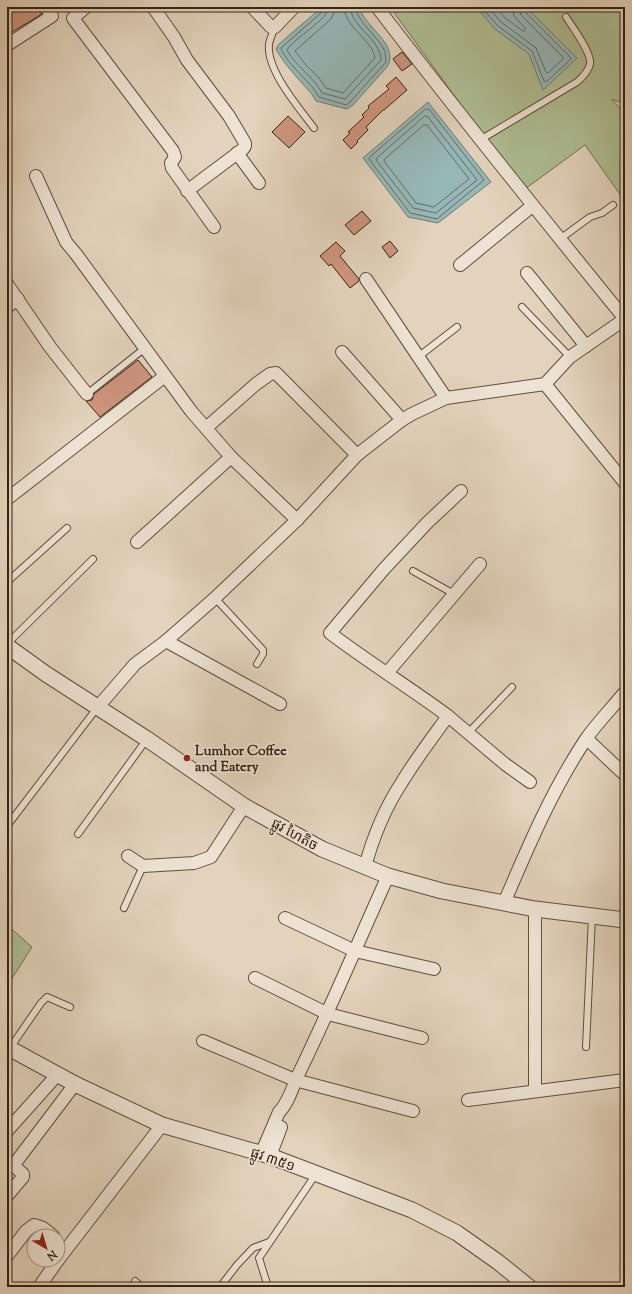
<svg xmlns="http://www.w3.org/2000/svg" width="632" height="1294" viewBox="0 0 632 1294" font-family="'Sorts Mill Goudy','Noto Sans Khmer',serif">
	<rect width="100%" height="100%" fill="#e3d3bc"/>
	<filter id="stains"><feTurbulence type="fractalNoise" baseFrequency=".005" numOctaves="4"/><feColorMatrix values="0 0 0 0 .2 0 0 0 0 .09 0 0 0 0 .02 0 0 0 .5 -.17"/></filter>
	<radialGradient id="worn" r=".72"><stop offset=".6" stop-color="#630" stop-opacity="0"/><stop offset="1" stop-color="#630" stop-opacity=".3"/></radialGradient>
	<g fill="#afbe94" stroke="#727054">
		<path d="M390 7H625V97L619 102 612 99 625 115V198L624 200 585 145 525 189 495 152Z"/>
		<path d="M7 925 32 947 11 980 7 976Z"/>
	</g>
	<g fill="#96b7b7" stroke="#707b76">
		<path d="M322 7H358C362 14 366 20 371 26 380 36 397 52 387 67L353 105 347 109 316 101C310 90 302 84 294 74 287 66 281 58 276 49L279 44Z"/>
		<path d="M476 7H526L577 58 543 90 529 54 495 29Z"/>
		<path d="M428 102 491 182 438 223 408 217 363 158Z"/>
	</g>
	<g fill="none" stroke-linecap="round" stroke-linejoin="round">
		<g stroke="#666c66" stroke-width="1">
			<path d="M324 7 322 12 282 47 281 49C291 69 309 79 319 97L346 105 350 102 386 62 385 51 382 46C375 35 357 20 355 7"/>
			<path d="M329 7C328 20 295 37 287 50 296 67 314 77 322 93L345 99 381 60C380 38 352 28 350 7"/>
			<path d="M335 7 334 13 331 19 295 51 305 64 319 78 326 88 343 93 375 58C372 39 345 28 344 7"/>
			<path d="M481 7 498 26 532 51 544 81 546 82 570 60 571 58 524 11 523 7"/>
			<path d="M488 7 501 22 536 48 546 72 548 73 563 59V57L521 15 518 7"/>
			<path d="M496 7 505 18 523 31H525V28L514 16 512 7"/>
			<path d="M426 109H429L484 180 437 219 410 213 369 159 370 157Z"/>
			<path d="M425 116 428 117 477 180 436 213 413 208 376 160 377 158Z"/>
			<path d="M424 125H427L469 179 434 207 416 203 384 161 385 159Z"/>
		</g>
	</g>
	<g fill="#ce957e" stroke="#362214">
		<path d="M7 7H39L42 14 7 35Z"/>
		<path d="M402 52 412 64 402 71 393 59Z"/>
		<path d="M396 77 407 90 384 110H383L366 127 368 130 357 141 358 142 351 149 343 140 350 133 348 132 364 117 362 115 369 108 368 106 389 89 386 86Z"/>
		<path d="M288 116 305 132 289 148 272 132Z"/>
		<path d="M362 211 371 221 354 235 345 225Z"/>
		<path d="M390 241 398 251 390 258 382 247Z"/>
		<path d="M336 242 345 251 340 256 359 279V281L350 288 331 264 329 266 320 256Z"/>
		<path d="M138 360 152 377 100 417 86 401 92 400 94 394Z"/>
	</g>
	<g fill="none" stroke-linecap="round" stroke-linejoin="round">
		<g stroke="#614e3e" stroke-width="8">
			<g id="service">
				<path d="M275 27C273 32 270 39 269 44 266 70 299 108 314 128"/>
				<path d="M480 140 577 82C583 77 588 72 590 64 592 53 573 28 566 17"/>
				<path d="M560 239 590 217 602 213 613 205"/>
				<path d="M522 307 570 357"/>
				<path d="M418 357 457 327"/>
				<path d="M87 394 145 348"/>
				<path d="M413 571 454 594"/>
				<path d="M7 582 67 528"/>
				<path d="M215 598 263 650V654L257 664"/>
				<path d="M7 644 93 559"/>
				<path d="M467 734 512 687"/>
				<path d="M7 826 97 708"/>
				<path d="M78 834 147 739"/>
				<path d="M124 908 143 866"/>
				<path d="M586 1047 592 916"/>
				<path d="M10 1048 41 1003 47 997 70 1007"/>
				<path d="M135 1281 142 1287"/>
				<path d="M220 1287 237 1265 253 1248 269 1242"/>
				<path d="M268 1287 259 1258 316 1174"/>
			</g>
		</g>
		<g stroke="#614e3e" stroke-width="14">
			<g id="minor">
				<path d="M86 7 73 18 75 21 173 151 175 157 171 163 172 168 214 227"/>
				<path d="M153 7 174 37 187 60 229 116 245 143V146L243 149 187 191"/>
				<path d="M252 7 271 27H275L294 7"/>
				<path d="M7 45 52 16 46 7"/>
				<path d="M237 153 259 183"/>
				<path d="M36 176 66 242 76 254 191 411 231 457 297 520"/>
				<path d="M460 265 532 206"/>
				<path d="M527 273 586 346"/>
				<path d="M366 279 446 398"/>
				<path d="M7 284 50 347 87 394"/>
				<path d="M7 307 18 299"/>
				<path d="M342 352 402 420"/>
				<path d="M545 384 625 483"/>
				<path d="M206 428 256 384 270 374 276 373 357 455"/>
				<path d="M7 499 165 376"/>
				<path d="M137 542 231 457"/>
				<path d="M166 641 280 704"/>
				<path d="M387 673 480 564"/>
				<path d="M97 708 135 664 166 641 215 598 297 520 357 455 402 420 412 414 446 398 545 384 570 357 625 319C541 216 458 113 377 7"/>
				<path d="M448 716C409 687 368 662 330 633L384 569 427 523 461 491"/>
				<path d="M587 739 625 775"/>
				<path d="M128 856 143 866 194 863 211 857 244 806"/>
				<path d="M365 867C373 837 385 808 402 782 416 759 432 738 448 716L505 764 530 782"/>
				<path d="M504 903C528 847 552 790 586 739 597 723 612 708 625 692"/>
				<path d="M285 918 355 951 434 969"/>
				<path d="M255 978 328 1014 422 1038"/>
				<path d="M203 1041 295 1080 413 1111"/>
				<path d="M535 1091V909"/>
				<path d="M468 1100 625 1080"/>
				<path d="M7 1131 57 1075"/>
				<path d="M261 1154 279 1112C289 1103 294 1082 301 1069 332 1005 359 940 388 876"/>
				<path d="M270 1156 281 1127"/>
				<path d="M7 1196 23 1177V1174L15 1167 16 1162 75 1084"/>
				<path d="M7 1256 26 1231 34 1225 43 1228 53 1236"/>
				<path d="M58 1260 162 1125"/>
				<path d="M39 1287 58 1260"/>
			</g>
		</g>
		<g stroke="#614e3e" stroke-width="17">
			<g id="tertiary">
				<path d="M7 646 46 674 147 739 244 806 322 849 388 876 442 891 535 909 625 920"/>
				<path d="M7 1047 75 1084 162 1125 270 1156 412 1210 457 1233 498 1262 529 1287"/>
			</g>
		</g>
		<use href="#service" stroke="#ede2d3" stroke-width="6"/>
		<use href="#minor" stroke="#ede2d3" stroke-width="12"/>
		<use href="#tertiary" stroke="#ede2d3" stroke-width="15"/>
	</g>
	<circle fill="#8f2418" stroke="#ede2d3" stroke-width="1.5" cx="187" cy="758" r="4"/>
	<g text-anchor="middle" stroke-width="3.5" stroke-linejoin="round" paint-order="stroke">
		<g font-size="14" font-weight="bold" fill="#362214" stroke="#ede2d3" text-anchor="start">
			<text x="195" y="755">Lumhor Coffee<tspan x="195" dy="16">and Eatery</tspan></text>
		</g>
		<g font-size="14" fill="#362214" stroke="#ede2d3">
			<text transform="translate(295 834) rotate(29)" y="5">ផ្លូវ ហៃតិច</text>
			<text transform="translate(273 1159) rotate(19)" y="5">ផ្លូវ ៣៥១</text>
		</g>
	</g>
	<rect width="632" height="1294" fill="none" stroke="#e3d3bc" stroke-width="24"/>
	<rect x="8" y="8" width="616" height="1278" fill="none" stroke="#362214" stroke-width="2"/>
	<rect x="12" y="12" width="608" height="1270" fill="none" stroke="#362214"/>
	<g transform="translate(46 1248) rotate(142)"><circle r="19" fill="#ede2d3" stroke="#a49587"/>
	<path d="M0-3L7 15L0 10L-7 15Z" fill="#8f2418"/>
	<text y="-6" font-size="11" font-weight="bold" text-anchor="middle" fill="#362214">N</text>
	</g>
	<rect width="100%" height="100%" filter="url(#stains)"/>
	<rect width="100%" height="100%" fill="url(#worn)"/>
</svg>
